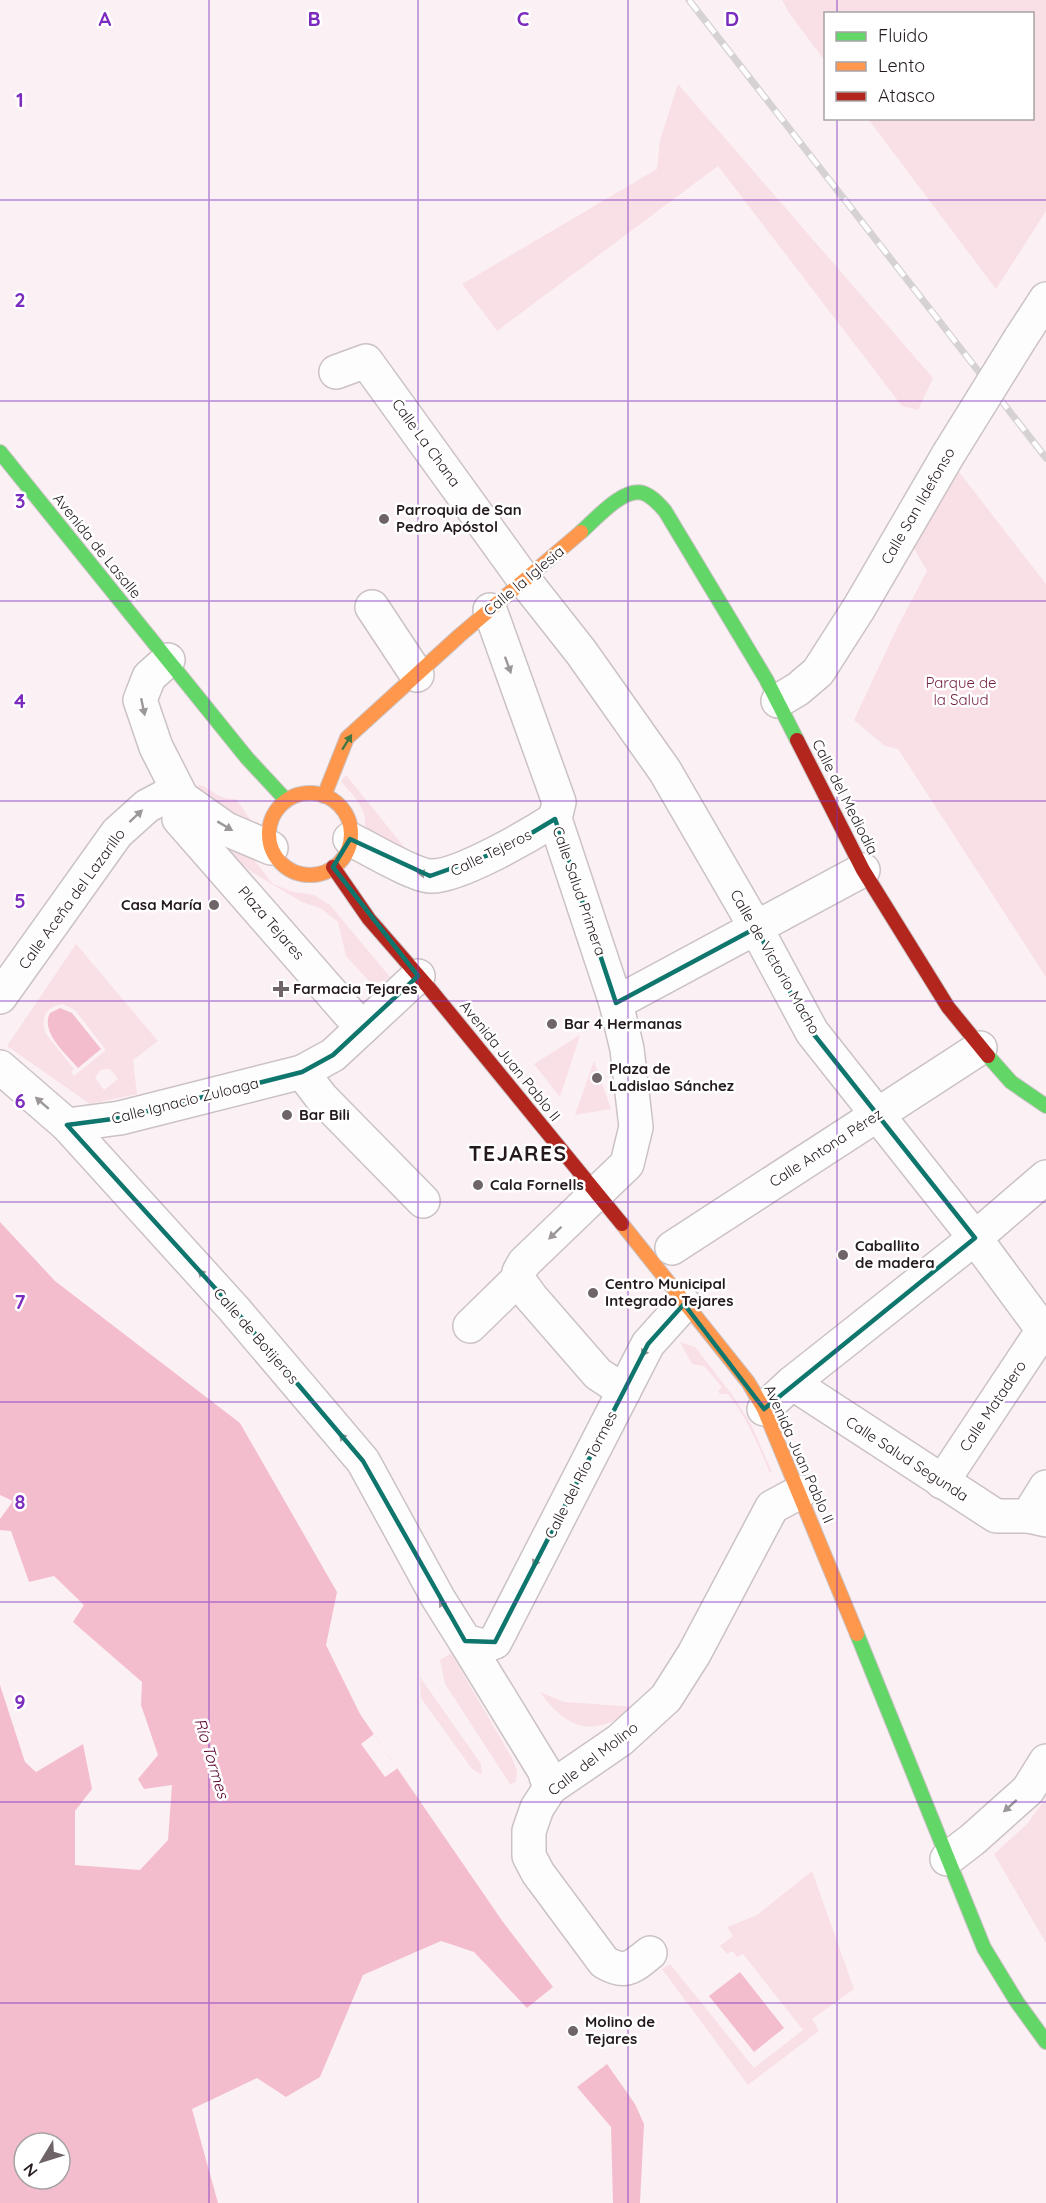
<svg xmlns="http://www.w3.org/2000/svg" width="1046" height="2203" viewBox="0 0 1046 2203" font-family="Quicksand,sans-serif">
	<rect width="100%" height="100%" fill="#fbf1f4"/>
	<g fill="#f9dfe6" fill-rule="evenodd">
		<path d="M782 0H1046V211L996 289 868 119 1032 118V14H826L825 61 789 13Z"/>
		<path d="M678 84 933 378 918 410 902 406 718 166 497 331 462 284 657 169 660 140Z"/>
		<path d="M956 468 1046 584V977L898 749 885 746 854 720 896 630 927 571 911 543Z"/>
		<path d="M346 775 408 852 368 830 365 826C367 807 352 795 341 781Z"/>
		<path d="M200 785C216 791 215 799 236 799L252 822 248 829 212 804 195 787Z"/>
		<path d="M207 833 251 856 273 884 293 892 314 895 330 905 390 977 385 981 370 982 346 956 338 922 322 909 302 902 250 871Z"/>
		<path d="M76 944 158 1041 133 1060 137 1094 90 1104 7 1046ZM63 1004 75 1010 106 1050 74 1076 71 1072 74 1069 46 1034C40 1018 46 1006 63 1004ZM106 1069H110L118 1079 104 1090 95 1078 100 1070Z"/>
		<path d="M580 1035 560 1097 534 1064Z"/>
		<path d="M594 1061 611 1109 575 1115Z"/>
		<path d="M680 1342 695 1347 733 1396 751 1424 772 1472 770 1473C758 1445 747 1418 728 1394H720L718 1391 722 1387 704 1366 692 1364Z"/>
		<path d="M451 1653 512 1758 517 1770 516 1782 510 1784 445 1684 440 1660Z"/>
		<path d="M420 1677 481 1764 482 1775 472 1769 421 1698Z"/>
		<path d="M540 1692 564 1702 637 1707C596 1736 570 1734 540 1692Z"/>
		<path d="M1046 1798V1943L994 1854 1027 1824Z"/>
		<path d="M812 1871 854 1989 812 2019 819 2031 748 2085 662 1969 670 1964 754 2068 803 2030 743 1954 737 1957 732 1951 727 1954 720 1946 733 1936 727 1927 757 1915Z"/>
	</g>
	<g fill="#f4bdce" fill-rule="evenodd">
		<path d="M60 1008 72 1013 101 1049 78 1068C66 1054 40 1032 50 1013Z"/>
		<path d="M0 1222 55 1281 240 1423 337 1592 326 1645 360 1714 503 1922 553 1987 527 2008 474 1952 441 1941 363 1975 320 2077 286 2097 257 2078 192 2109 218 2203H0V1685L25 1762 36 1772 83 1744 92 1789 75 1811V1865L140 1870 168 1840 172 1785 144 1789 138 1779 158 1755 141 1705 142 1682 73 1622 84 1605 54 1576 29 1582 11 1531 0 1530V1519L13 1501 0 1495ZM24 2143H60V2179H24Z"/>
		<path d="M740 1972 784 2028 754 2052 709 1996Z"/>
		<path d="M607 2064 635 2104 644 2124 640 2203H613L611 2127 577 2087Z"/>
	</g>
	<path fill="#fbf1f4" d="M374 1734 382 1746 385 1745 390 1753 388 1755 398 1768 385 1777 361 1744Z"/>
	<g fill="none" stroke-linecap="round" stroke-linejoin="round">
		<g stroke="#cbc2c4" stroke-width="36">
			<g id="street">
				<path d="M1020 339 1046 299"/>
				<path d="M336 372 366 361 525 581 581 652 665 771 756 928 812 1032 975 1238 1046 1334"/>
				<path d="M372 607 417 675"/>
				<path d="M490 610 559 802 555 819 616 1003 627 1049 636 1127 627 1164 524 1263 519 1272 518 1279 531 1297 598 1374 624 1391"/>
				<path d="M168 660 149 677 140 700 156 747 182 798 226 829 271 848"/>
				<path d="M778 701 798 689 818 672 859 608 948 455"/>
				<path d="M179 819 362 1028"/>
				<path d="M350 839C368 848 413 875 430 876 457 878 530 835 555 819"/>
				<path d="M0 997 117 833 147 806 166 796 182 798"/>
				<path d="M616 1003 863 870"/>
				<path d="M0 1067 67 1125 234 1309 363 1461 438 1598 465 1641 483 1646 495 1642 648 1344 684 1304"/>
				<path d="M302 1072 321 1097 423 1201"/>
				<path d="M67 1125 120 1118 302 1072 333 1055 418 976"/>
				<path d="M672 1248 980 1048"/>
				<path d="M470 1326 518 1279"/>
				<path d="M792 1383 996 1516H1028"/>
				<path d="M764 1409 792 1383 975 1238 1046 1177"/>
				<path d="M942 1482 1043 1330"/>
				<path d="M1046 1487 1028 1516 1046 1520"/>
				<path d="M465 1641 544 1770 550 1788"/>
				<path d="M947 1859 972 1840 1028 1790 1046 1761"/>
				<path d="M650 1953C632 1967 626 1975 604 1962L538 1873 529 1856V1831L537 1808 550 1788 620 1740 666 1698 694 1654 772 1507 800 1492"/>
			</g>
		</g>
		<g stroke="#cbc2c4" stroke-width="16">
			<g id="fast">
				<path d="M0 452 247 758 286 800"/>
				<path d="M581 532C595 520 623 487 643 493 652 496 659 504 665 511L766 679 797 740"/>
				<path d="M988 1056 1011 1082 1046 1106"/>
				<path d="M857 1634 984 1948 1017 2002 1046 2042"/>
			</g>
		</g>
		<g stroke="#cbc2c4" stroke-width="16">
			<g id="slow">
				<circle cx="310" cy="834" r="41"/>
				<path d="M324 796 347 738 459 636 581 532"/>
				<path d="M622 1224 748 1382 764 1409 857 1634"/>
			</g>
		</g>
		<g stroke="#cbc2c4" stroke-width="16">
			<g id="jam">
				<path d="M797 740 863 870 948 1007 988 1056"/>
				<path d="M333 867 369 919 429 988 622 1224"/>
			</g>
		</g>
		<use href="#street" stroke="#fefdfd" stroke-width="33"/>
		<use href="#fast" stroke="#63d668" stroke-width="14"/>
		<use href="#slow" stroke="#ff974d" stroke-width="14"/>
		<use href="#jam" stroke="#b3261e" stroke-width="14"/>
		<g stroke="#d6d2d4" stroke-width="7">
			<path id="rail" d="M689 0 1046 458"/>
		</g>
		<use href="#rail" stroke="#fff" stroke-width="4.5" stroke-dasharray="14" stroke-linecap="butt"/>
		<g stroke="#cbc2c4" stroke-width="36" stroke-linecap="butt">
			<path id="street-bridge" d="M948 455 1020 339"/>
		</g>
		<use href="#street-bridge" stroke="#fefdfd" stroke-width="33"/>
	</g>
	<defs><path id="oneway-solid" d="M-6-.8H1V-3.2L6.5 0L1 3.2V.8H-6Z" transform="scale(1.5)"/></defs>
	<g fill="#9c9798">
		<use href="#oneway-solid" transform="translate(508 665) rotate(70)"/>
		<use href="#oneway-solid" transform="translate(143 707) rotate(78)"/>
		<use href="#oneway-solid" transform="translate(136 816) rotate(-43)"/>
		<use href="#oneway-solid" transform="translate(225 826) rotate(31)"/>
		<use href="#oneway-solid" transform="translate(426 874) rotate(-172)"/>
		<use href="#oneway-solid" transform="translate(42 1103) rotate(-139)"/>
		<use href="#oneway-solid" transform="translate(555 1233) rotate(136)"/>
		<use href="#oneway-solid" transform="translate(204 1276) rotate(-132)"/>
		<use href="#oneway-solid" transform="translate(646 1349) rotate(122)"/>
		<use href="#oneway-solid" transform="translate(345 1440) rotate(-130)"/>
		<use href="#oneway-solid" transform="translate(537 1559) rotate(117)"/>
		<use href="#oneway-solid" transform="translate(444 1607) rotate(-122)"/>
		<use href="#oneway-solid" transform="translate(1010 1806) rotate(138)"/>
	</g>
	<use fill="#447842" href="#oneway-solid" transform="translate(347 742) rotate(-58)"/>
	<path fill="none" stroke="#0f766e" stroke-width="4.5" stroke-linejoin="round" d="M555 819 616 1003 756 928 812 1032 975 1238 764 1409 684 1304 648 1344 495 1642 465 1641 363 1461 234 1309 67 1125 120 1118 302 1072 333 1055 418 976 333 867 350 839 430 876 503 850Z"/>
	<path fill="none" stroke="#7b2cbf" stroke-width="1.5" stroke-opacity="0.55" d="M209 0V2203M418 0V2203M628 0V2203M837 0V14M837 118V2203M0 200H1046M0 401H1046M0 601H1046M0 801H1046M0 1001H1046M0 1202H1046M0 1402H1046M0 1602H1046M0 1802H1046M0 2003H1046"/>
	<g fill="#6f6568" stroke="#fff" stroke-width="2">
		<circle cx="384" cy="519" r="6"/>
		<circle cx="214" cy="905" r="6"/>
		<path d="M278 980h6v6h6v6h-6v6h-6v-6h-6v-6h6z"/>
		<circle cx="552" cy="1024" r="6"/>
		<circle cx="597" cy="1078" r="6"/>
		<circle cx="287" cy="1115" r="6"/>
		<circle cx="478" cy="1185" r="6"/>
		<circle cx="843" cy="1255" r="6"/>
		<circle cx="593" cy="1293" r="6"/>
		<circle cx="573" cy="2031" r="6"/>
	</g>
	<g text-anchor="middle" stroke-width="5" stroke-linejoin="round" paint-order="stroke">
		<g font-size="15" fill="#241a1c" stroke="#fff">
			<text transform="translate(426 443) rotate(54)" y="5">Calle La Chana</text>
			<text transform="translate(918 506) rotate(-60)" y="5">Calle San Ildefonso</text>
			<text transform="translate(97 546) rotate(51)" y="5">Avenida de Lasalle</text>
			<text transform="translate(524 581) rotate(-40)" y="5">Calle la Iglesia</text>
			<text transform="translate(845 797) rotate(63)" y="5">Calle del Mediodía</text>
			<text transform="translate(491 853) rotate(-26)" y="5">Calle Tejeros</text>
			<text transform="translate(579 891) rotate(71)" y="5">Calle Salud Primera</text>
			<text transform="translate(72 899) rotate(-54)" y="5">Calle Aceña del Lazarillo</text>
			<text transform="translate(271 923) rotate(49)" y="5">Plaza Tejares</text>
			<text transform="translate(775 962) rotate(60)" y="5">Calle de Victorio Macho</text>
			<text transform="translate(510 1061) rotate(51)" y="5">Avenida Juan Pablo II</text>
			<text transform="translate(185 1101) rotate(-14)" y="5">Calle Ignacio Zuloaga</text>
			<text transform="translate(826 1148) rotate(-33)" y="5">Calle Antona Pérez</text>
			<text transform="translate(256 1336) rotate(49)" y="5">Calle de Botijeros</text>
			<text transform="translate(993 1406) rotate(-56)" y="5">Calle Matadero</text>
			<text transform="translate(799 1454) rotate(66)" y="5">Avenida Juan Pablo II</text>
			<text transform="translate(907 1459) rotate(33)" y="5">Calle Salud Segunda</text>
			<text transform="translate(581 1475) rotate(-63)" y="5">Calle del Río Tormes</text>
			<text transform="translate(593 1759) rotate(-38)" y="5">Calle del Molino</text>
		</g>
		<g font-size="15" font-weight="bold" fill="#241a1c" stroke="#fff" text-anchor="start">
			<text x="396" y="515">Parroquia de San<tspan x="396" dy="17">Pedro Apóstol</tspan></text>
			<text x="202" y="910" text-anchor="end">Casa María</text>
			<text x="293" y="994">Farmacia Tejares</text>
			<text x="564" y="1029">Bar 4 Hermanas</text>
			<text x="609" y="1074">Plaza de<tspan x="609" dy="17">Ladislao Sánchez</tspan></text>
			<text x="299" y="1120">Bar Bili</text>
			<text x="490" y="1190">Cala Fornells</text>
			<text x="855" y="1251">Caballito<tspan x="855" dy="17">de madera</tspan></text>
			<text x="605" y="1289">Centro Municipal<tspan x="605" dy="17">Integrado Tejares</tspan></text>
			<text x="585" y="2027">Molino de<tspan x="585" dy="17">Tejares</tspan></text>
		</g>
		<g font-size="15" fill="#731f41" stroke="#fff">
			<text x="961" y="688">Parque de<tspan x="961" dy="17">la Salud</tspan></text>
		</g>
		<g font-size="16" font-style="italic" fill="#59002c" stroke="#fff">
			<text transform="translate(212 1758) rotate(73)" y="6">Río Tormes</text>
		</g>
		<g font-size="21" font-weight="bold" letter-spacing="1.5" fill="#241a1c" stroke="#fff">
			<text x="518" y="1161">TEJARES</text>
		</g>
	</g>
	<g font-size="20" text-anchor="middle" font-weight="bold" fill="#7b2cbf" stroke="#fff" stroke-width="5" stroke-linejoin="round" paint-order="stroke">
		<text x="105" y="26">A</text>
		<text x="314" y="26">B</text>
		<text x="523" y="26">C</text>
		<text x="732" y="26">D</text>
		<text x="20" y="107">1</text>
		<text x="20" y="307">2</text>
		<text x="20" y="508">3</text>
		<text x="20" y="708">4</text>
		<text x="20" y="908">5</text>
		<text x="20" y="1108">6</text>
		<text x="20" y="1309">7</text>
		<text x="20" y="1509">8</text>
		<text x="20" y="1709">9</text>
	</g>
	<rect x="824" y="12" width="210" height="108" fill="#ffffff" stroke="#a7a3a4" stroke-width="1.5"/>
	<rect x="836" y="32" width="30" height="9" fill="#63d668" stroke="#a7a3a4" stroke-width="1.5"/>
	<text x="878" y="42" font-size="18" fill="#241a1c">Fluido</text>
	<rect x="836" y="62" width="30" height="9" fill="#ff974d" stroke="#a7a3a4" stroke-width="1.5"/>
	<text x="878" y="72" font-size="18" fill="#241a1c">Lento</text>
	<rect x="836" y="92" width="30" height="9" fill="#b3261e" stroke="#a7a3a4" stroke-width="1.5"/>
	<text x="878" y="102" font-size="18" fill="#241a1c">Atasco</text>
	<g transform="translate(42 2161) rotate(232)"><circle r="28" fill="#ffffff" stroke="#a7a3a4" stroke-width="1.5"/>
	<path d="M0-4.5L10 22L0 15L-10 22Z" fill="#6f6568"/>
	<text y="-9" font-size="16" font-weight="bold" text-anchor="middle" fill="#241a1c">N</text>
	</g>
</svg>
